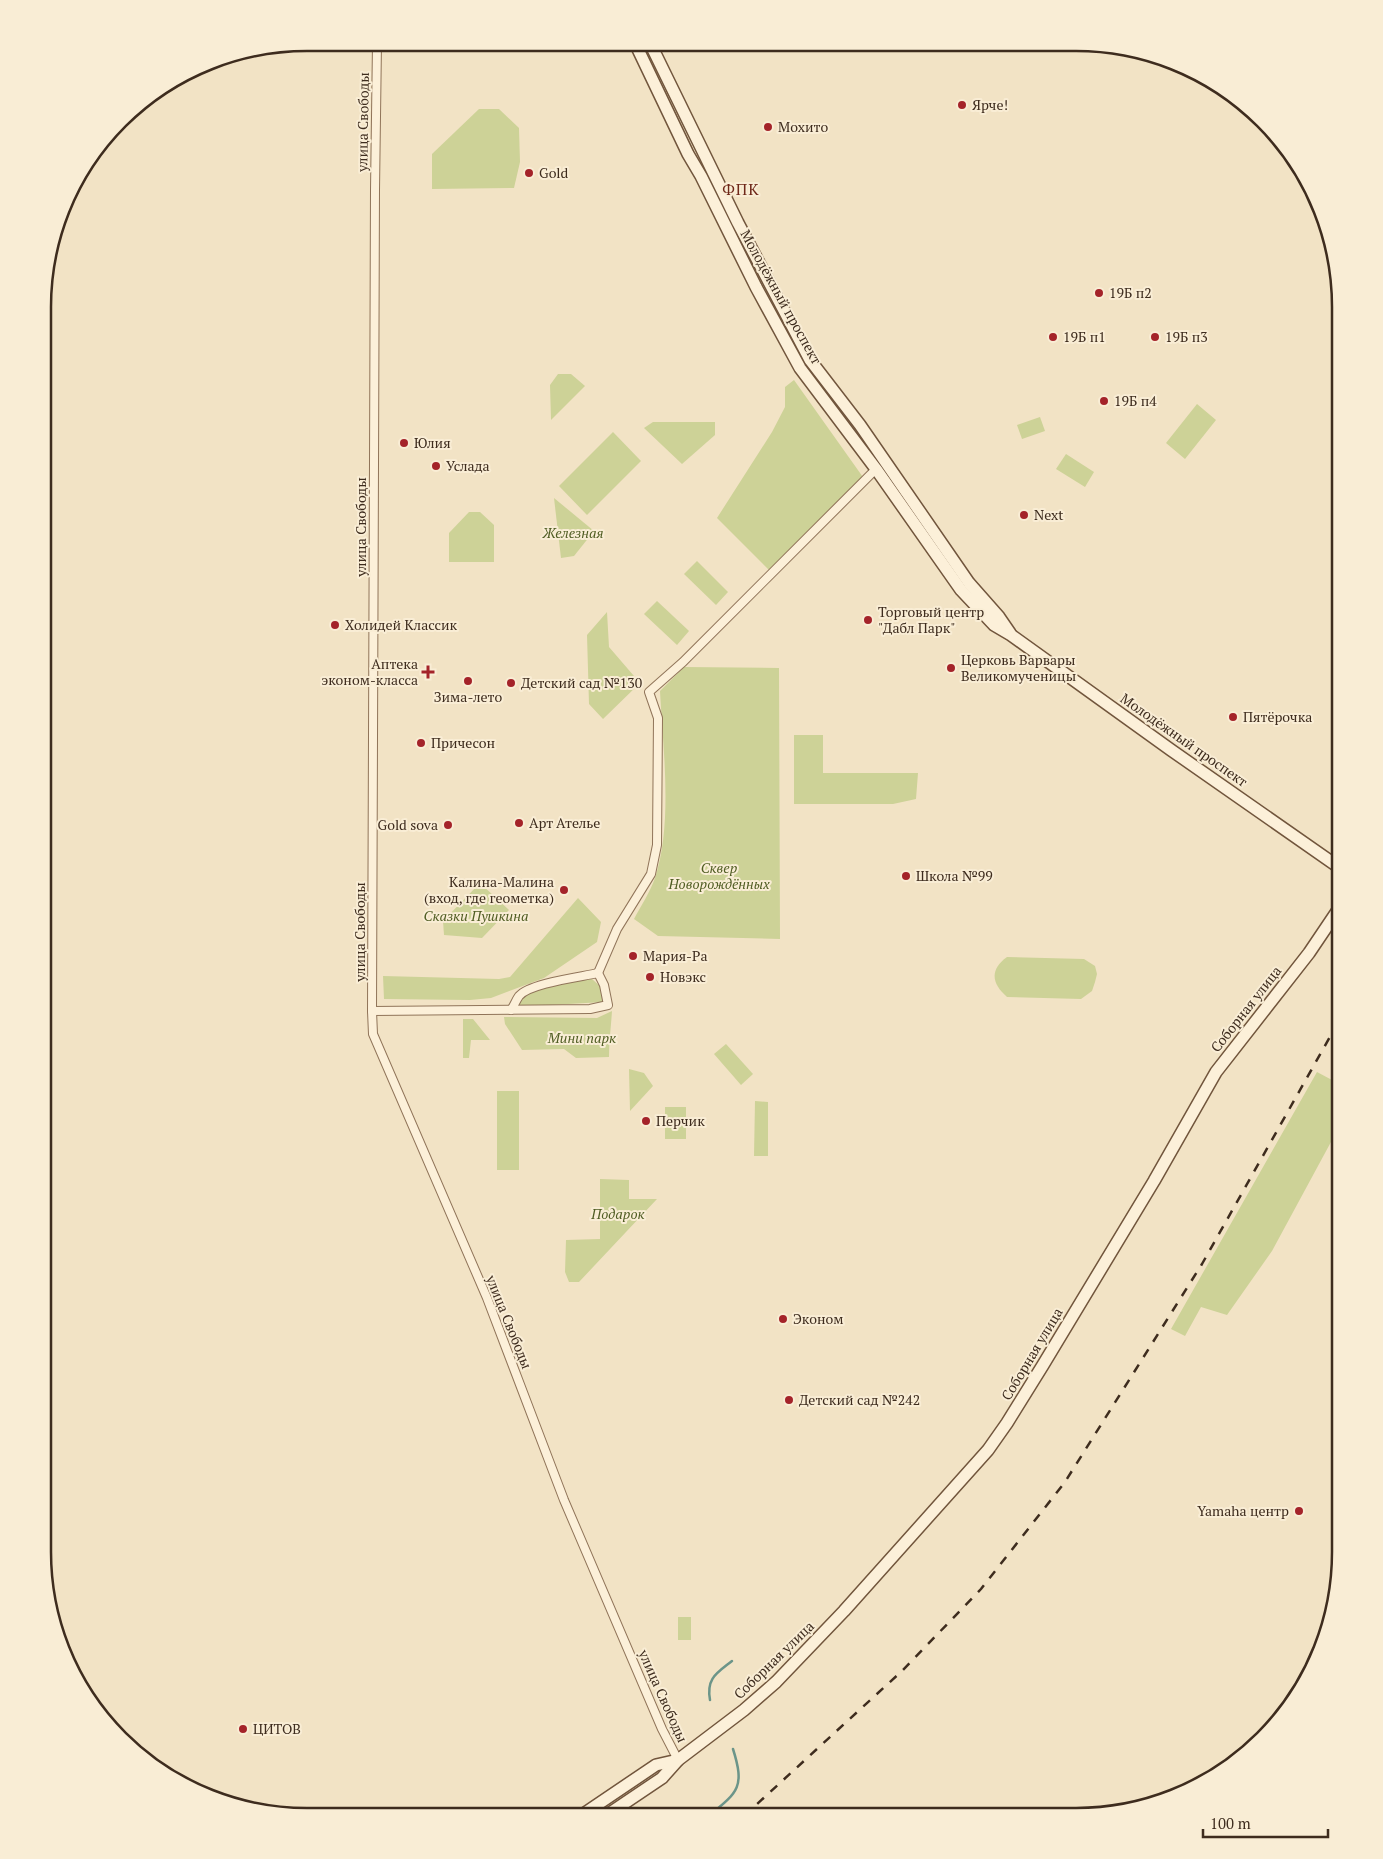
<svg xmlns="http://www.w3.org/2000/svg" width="1383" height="1859" viewBox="0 0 1383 1859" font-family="'PT Serif',serif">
	<rect width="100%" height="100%" fill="#f2e3c5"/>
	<g fill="#cdd297">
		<path d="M479 109H499L519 128 520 162 514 188 432 189V154Z"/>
		<path d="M558 374H571L585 386 551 420 550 385Z"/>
		<path d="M794 380 865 480 772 573 717 518 772 432 785 407V387Z"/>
		<path d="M1197 404 1216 420 1185 459 1166 443Z"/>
		<path d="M1040 417 1045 431 1022 439 1017 425Z"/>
		<path d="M653 422H715V435L682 464 644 428Z"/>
		<path d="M613 432 641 461 587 515 559 486Z"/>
		<path d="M1066 454 1094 472 1085 487 1056 469Z"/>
		<path d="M554 498 594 531 574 556 561 558Z"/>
		<path d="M469 512H480L494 525V562H449V533Z"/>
		<path d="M697 561 728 592 716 605 684 574Z"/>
		<path d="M657 601 689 631 677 645 644 614Z"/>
		<path d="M607 612 609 647 640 683 603 719 589 704 587 635Z"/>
		<path d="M684 667 779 668 780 939 658 936 634 919C641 906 650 892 655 878 673 824 663 748 660 691Z"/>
		<path d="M794 735H823V773H918L916 799 893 804H794Z"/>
		<path d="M480 883 509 910 482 938 444 935 443 921Z"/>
		<path d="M578 898 601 922 597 942 544 978 491 998 470 1000 384 999 383 976 499 979 510 977Z"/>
		<path d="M1007 957 1084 959 1095 966 1097 974 1095 982 1092 991 1081 999 1007 997C992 984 989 970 1007 957Z"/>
		<path d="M592 979 601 987 603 1002 517 1007C518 1003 520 998 522 996 535 985 575 981 592 979Z"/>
		<path d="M612 1011C611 1027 609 1041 609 1057L576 1058 564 1049 522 1050 505 1024 504 1017 597 1018Z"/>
		<path d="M463 1019H473L490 1040H471L469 1058H463Z"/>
		<path d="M726 1044 753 1074 741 1085 714 1054Z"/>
		<path d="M629 1069 644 1073 653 1086 630 1111Z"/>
		<path d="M1317 1072 1332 1080 1338 1129 1272 1251 1227 1315 1201 1307 1185 1336 1171 1329Z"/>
		<rect x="497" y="1091" width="22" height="79"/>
		<path d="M755 1101 768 1102V1156H754Z"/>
		<rect x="665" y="1107" width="21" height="32"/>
		<path d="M600 1179 629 1180V1199H657L579 1282H569L565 1272 566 1240 600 1239Z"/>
		<rect x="678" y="1617" width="13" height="23"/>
	</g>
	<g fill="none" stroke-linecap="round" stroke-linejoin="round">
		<g stroke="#6c9589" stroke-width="2.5">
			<path d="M710 1700C706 1678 717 1673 732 1661"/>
			<path d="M710 1815C738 1792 745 1787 733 1749"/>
		</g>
		<g stroke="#907459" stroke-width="10">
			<g id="street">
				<path d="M377 43 375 190 372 1011 373 1034 487 1298 564 1500 662 1729 678 1760"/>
				<path d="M598 973 617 929 651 874 657 845 658 718 649 692 683 662 876 469"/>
				<path d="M511 1010C514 1006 516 1000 519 996 530 983 581 977 598 973"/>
				<path d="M372 1011 590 1009 608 1005 604 985 598 973"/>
			</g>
		</g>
		<g stroke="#71553c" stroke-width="14">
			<g id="secondary">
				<path d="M635 43 688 154 701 176 756 287 800 368 876 469 961 590 994 625 1011 635 1171 750 1340 868"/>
				<path d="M650 43 738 223 810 360 860 425 969 583 999 617 1010 633"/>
				<path d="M582 1815 656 1765 678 1760"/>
				<path d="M607 1815 662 1778 678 1760 744 1710 776 1682 844 1611 988 1450 1007 1423 1043 1365 1154 1181 1216 1072 1309 953 1340 907"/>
			</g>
		</g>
		<use href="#street" stroke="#fcf0d9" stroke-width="8"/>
		<use href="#secondary" stroke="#fcf0d9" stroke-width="11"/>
		<path stroke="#3e2c1e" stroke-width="2.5" stroke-dasharray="9 9" stroke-linecap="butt" d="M744 1816 903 1670 981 1589 1065 1482 1202 1264 1340 1019"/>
	</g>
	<g fill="#a42329" stroke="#f9edd5" stroke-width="2">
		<circle cx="962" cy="105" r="5"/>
		<circle cx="768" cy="127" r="5"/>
		<circle cx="529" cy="173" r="5"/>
		<circle cx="1099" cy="293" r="5"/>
		<circle cx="1053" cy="337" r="5"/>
		<circle cx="1155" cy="337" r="5"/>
		<circle cx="1104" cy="401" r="5"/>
		<circle cx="404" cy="443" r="5"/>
		<circle cx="436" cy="466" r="5"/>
		<circle cx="1024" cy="515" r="5"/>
		<circle cx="868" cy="620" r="5"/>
		<circle cx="335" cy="625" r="5"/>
		<circle cx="951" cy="668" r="5"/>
		<path d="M425.5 664.5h5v5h5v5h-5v5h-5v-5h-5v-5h5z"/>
		<circle cx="468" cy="681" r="5"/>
		<circle cx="511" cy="683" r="5"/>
		<circle cx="1233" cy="717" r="5"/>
		<circle cx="421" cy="743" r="5"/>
		<circle cx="519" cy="823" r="5"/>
		<circle cx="448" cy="825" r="5"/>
		<circle cx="906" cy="876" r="5"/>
		<circle cx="564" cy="890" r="5"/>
		<circle cx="633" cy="956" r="5"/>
		<circle cx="650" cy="977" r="5"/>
		<circle cx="646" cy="1121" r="5"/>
		<circle cx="783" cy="1319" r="5"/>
		<circle cx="789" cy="1400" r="5"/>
		<circle cx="1299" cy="1511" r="5"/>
		<circle cx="243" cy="1729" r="5"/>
	</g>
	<g text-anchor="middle" stroke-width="4" stroke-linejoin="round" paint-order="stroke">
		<g font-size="14" fill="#3e2c1e" stroke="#f9edd5" text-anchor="start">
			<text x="972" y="110">Ярче!</text>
			<text x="778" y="132">Мохито</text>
			<text x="539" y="178">Gold</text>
			<text x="1109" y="298">19Б п2</text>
			<text x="1063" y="342">19Б п1</text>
			<text x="1165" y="342">19Б п3</text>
			<text x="1114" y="406">19Б п4</text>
			<text x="414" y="448">Юлия</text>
			<text x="446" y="471">Услада</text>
			<text x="1034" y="520">Next</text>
			<text x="878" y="617">Торговый центр<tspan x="878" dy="16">"Дабл Парк"</tspan></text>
			<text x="345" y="630">Холидей Классик</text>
			<text x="961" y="665">Церковь Варвары<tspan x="961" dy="16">Великомученицы</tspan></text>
			<text x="418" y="669" text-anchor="end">Аптека<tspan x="418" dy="16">эконом-класса</tspan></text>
			<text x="521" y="688">Детский сад №130</text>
			<text x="468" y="702" text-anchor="middle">Зима-лето</text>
			<text x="1243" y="722">Пятёрочка</text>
			<text x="431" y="748">Причесон</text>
			<text x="529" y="828">Арт Ателье</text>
			<text x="438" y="830" text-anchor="end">Gold sova</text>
			<text x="916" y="881">Школа №99</text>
			<text x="554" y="887" text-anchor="end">Калина-Малина<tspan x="554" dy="16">(вход, где геометка)</tspan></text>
			<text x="643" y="961">Мария-Ра</text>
			<text x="660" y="982">Новэкс</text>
			<text x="656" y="1126">Перчик</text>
			<text x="793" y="1324">Эконом</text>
			<text x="799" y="1405">Детский сад №242</text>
			<text x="1289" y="1516" text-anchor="end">Yamaha центр</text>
			<text x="253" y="1734">ЦИТОВ</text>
		</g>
		<g font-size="14" fill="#3e2c1e" stroke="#f9edd5">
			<text transform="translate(363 122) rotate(-89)" y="5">улица Свободы</text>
			<text transform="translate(781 297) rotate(61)" y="5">Молодёжный проспект</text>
			<text transform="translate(361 527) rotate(-90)" y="5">улица Свободы</text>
			<text transform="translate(1184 740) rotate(35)" y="5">Молодёжный проспект</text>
			<text transform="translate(360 932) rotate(-90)" y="5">улица Свободы</text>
			<text transform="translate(1246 1009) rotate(-52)" y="5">Соборная улица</text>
			<text transform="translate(509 1322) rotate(68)" y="5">улица Свободы</text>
			<text transform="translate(1032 1354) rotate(-59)" y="5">Соборная улица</text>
			<text transform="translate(774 1660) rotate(-44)" y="5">Соборная улица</text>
			<text transform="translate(663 1696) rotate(66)" y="5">улица Свободы</text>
		</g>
		<g font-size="14" font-style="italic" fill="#505d23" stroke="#f9edd5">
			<text x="573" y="538">Железная</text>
			<text x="719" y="873">Сквер<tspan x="719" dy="16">Новорождённых</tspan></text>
			<text x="476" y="921">Сказки Пушкина</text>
			<text x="582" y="1043">Мини парк</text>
			<text x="618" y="1219">Подарок</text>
		</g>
		<g font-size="16" letter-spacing="1" fill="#6f2819" stroke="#f9edd5">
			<text x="741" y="195">ФПК</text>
		</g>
	</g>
	<path d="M0 0H1383V1859H0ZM307 51H1076A256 256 0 0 1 1332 307V1552A256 256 0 0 1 1076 1808H307A256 256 0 0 1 51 1552V307A256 256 0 0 1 307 51Z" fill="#f9edd5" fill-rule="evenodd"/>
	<path fill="none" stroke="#3e2c1e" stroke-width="2.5" d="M307 51H1076A256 256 0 0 1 1332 307V1552A256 256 0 0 1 1076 1808H307A256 256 0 0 1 51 1552V307A256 256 0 0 1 307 51Z"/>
	<path d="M1203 1829v8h125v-8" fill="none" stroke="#3e2c1e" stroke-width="2.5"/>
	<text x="1210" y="1829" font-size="15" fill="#3e2c1e" stroke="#f9edd5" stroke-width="4" paint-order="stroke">100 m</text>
</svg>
